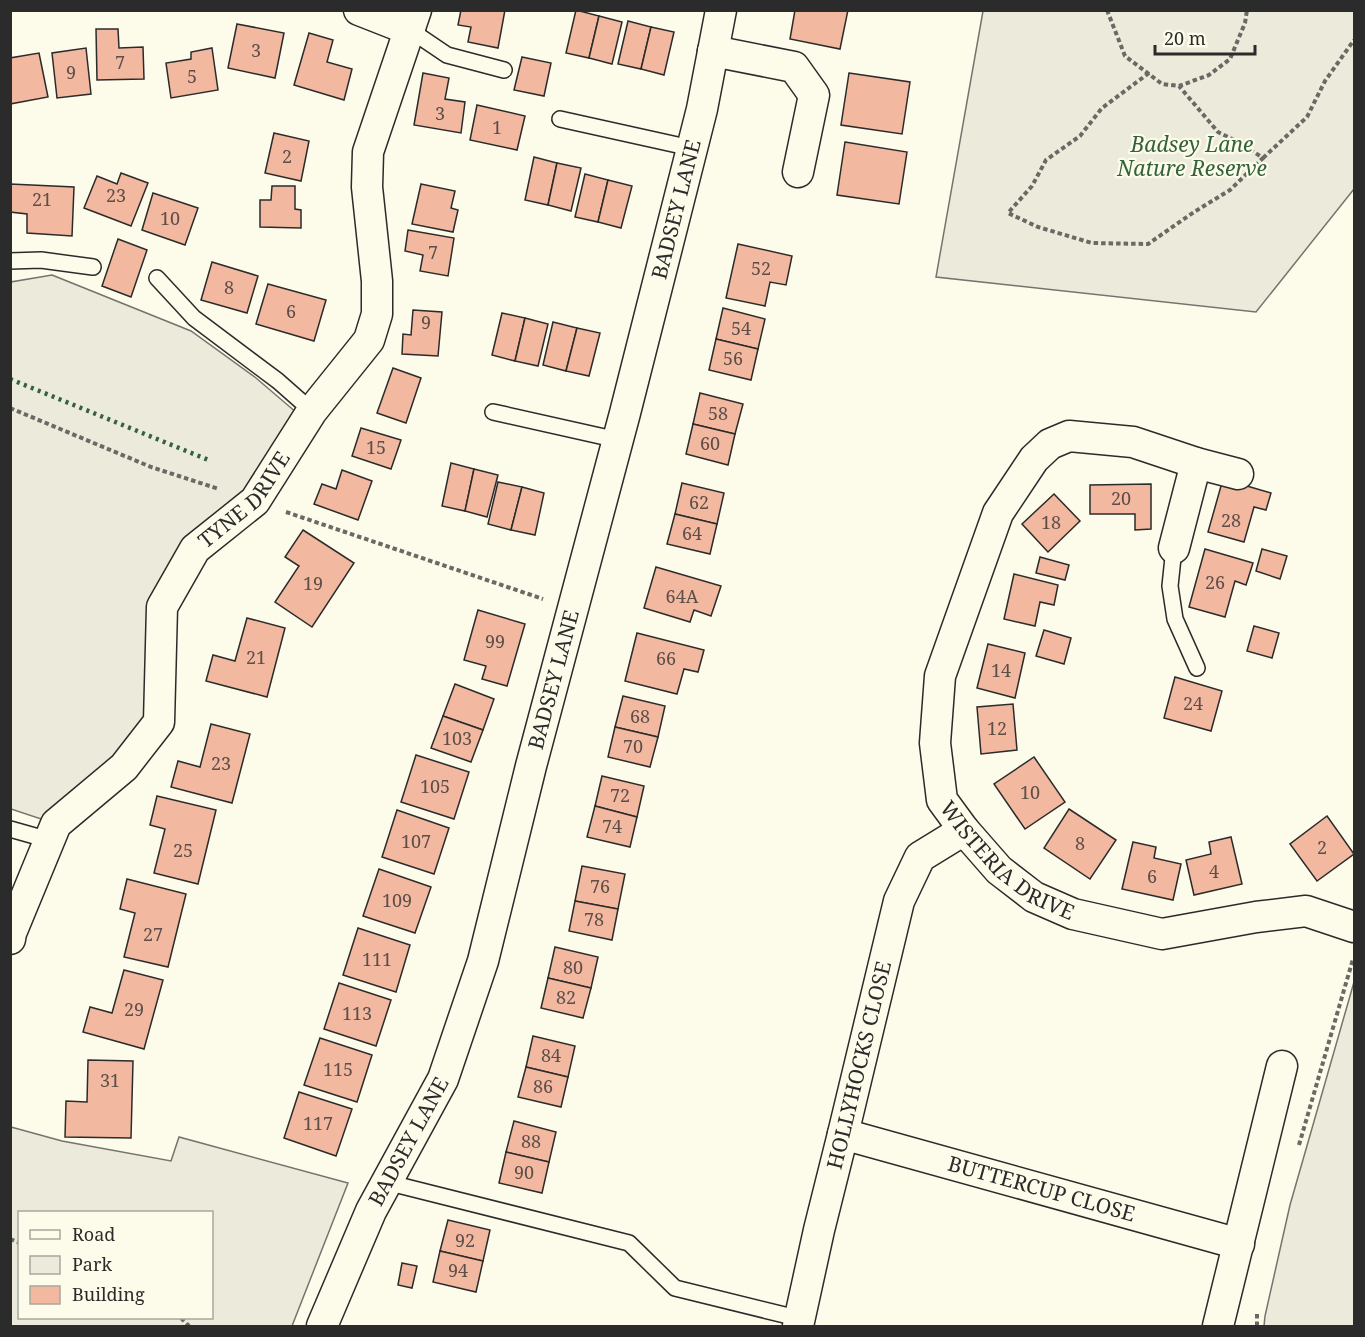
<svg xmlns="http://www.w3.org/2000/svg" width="1365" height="1337" viewBox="0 0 1365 1337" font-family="'Noto Serif',serif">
	<rect width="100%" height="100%" fill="#fdfbea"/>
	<g fill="#ecebdb" stroke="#74746e" stroke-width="1.5" fill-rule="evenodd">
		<path d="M983 11H1354V189L1256 312 936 277Z"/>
		<path d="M52 275 191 331 256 378 304 419 162 607 159 722 56 824 11 809V282Z"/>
		<path d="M1354 982V1326H1264L1265 1316 1290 1205Z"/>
		<path d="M11 1127 62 1141 171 1161 179 1137 348 1183 292 1326H11ZM212 1212V1318H20V1212Z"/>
	</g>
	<g fill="#f2b8a0" stroke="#2b2b2b" stroke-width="1.5">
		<path d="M461 10H505L498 48 468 42 471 27 458 25Z"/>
		<path d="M576 10 599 16 589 58 566 53Z"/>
		<path d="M795 10H848L840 49 790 39Z"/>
		<path d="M599 16 622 22 612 64 589 58Z"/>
		<path d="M628 21 651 27 641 69 618 64Z"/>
		<path d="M237 24 284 33 275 78 228 68Z"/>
		<path d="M651 27 674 32 664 75 641 69Z"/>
		<path d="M96 29H118L119 48 143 47 144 79 97 80Z"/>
		<path d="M309 33 333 40 327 62 352 69 344 100 294 85Z"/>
		<path d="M86 48 91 94 57 98 52 53Z"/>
		<path d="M212 48 218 90 171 98 166 63 191 59V52Z"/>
		<path d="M39 53 48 97 10 104V58Z"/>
		<path d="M522 57 551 63 544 96 514 90Z"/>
		<path d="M423 73 449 78 445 99 465 102 461 133 414 125Z"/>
		<path d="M849 73 910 82 902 134 841 125Z"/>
		<path d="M477 105 525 116 517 150 470 140Z"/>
		<path d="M274 133 309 141 301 181 265 173Z"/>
		<path d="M845 142 907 152 899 204 837 195Z"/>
		<path d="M534 157 557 163 548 205 525 200Z"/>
		<path d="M557 163 581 168 571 211 548 205Z"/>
		<path d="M121 173 148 183 131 226 84 208 97 176 117 184Z"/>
		<path d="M585 174 608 180 598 222 575 217Z"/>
		<path d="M608 180 632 186 621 228 598 222Z"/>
		<path d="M10 184 74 187 72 236 27 233V214L10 212Z"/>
		<path d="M421 184 455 191 451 208 458 210 453 232 412 224Z"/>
		<path d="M272 186H295V209L301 210V228L260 227V200H271Z"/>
		<path d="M153 193 198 208 185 245 142 230Z"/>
		<path d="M408 230 454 238 448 276 420 271 423 255 405 251Z"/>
		<path d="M118 239 147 250 131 297 102 286Z"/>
		<path d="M738 244 792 256 786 285 770 282 765 306 726 298Z"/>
		<path d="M212 262 258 276 247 313 201 300Z"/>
		<path d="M268 284 326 300 314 341 256 324Z"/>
		<path d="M723 308 765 319 758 349 716 339Z"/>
		<path d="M413 310 442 312 438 356 402 354 403 334 411 335Z"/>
		<path d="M502 313 525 318 515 361 492 355Z"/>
		<path d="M525 318 548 324 538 366 515 361Z"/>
		<path d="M553 322 577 328 566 371 543 365Z"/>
		<path d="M577 328 600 333 589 376 566 371Z"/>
		<path d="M716 339 758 349 751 380 709 370Z"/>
		<path d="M393 368 421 378 406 423 377 413Z"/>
		<path d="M700 393 743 404 735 434 693 424Z"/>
		<path d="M693 424 735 434 728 465 686 454Z"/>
		<path d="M361 428 401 440 391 469 352 456Z"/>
		<path d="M451 463 474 469 465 511 442 506Z"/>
		<path d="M474 469 498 475 487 517 465 511Z"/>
		<path d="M342 470 372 481 358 520 314 504 322 484 336 489Z"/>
		<path d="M1223 479 1271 493 1266 510 1254 507 1244 542 1208 532Z"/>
		<path d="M498 482 522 487 511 530 488 524Z"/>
		<path d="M682 483 724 493 717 524 675 514Z"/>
		<path d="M1151 484V529L1135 530V514H1090V485Z"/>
		<path d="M522 487 544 493 535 535 511 530Z"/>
		<path d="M1054 494 1080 521 1048 552 1022 524Z"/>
		<path d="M675 514 717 524 710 554 667 544Z"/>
		<path d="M303 530 354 563 312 627 275 602 299 566 285 557Z"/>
		<path d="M1205 549 1253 563 1246 585 1235 581 1225 617 1189 607Z"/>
		<path d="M1262 549 1287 556 1280 579 1256 571Z"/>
		<path d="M1040 557 1069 565 1065 580 1036 573Z"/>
		<path d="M656 567 721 586 711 616 694 610 690 622 644 608Z"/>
		<path d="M1014 574 1058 585 1054 605 1040 602 1035 626 1004 619Z"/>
		<path d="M478 610 525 624 507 686 482 679 486 666 464 660Z"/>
		<path d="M247 618 285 628 267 697 206 681 213 655 235 661Z"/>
		<path d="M1254 626 1279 633 1272 658 1247 651Z"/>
		<path d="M1044 630 1071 638 1064 664 1036 656Z"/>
		<path d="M637 633 704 650 698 672 684 669 677 694 625 681Z"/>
		<path d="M988 644 1025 653 1015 698 977 688Z"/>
		<path d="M1175 677 1222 691 1211 731 1164 718Z"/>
		<path d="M455 684 494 699 483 730 443 716Z"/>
		<path d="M623 696 665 706 658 737 615 727Z"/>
		<path d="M1013 704 1017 750 981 754 977 707Z"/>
		<path d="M443 716 483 730 471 762 431 748Z"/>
		<path d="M211 724 250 734 232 803 171 787 178 761 200 767Z"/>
		<path d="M615 727 658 737 650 767 608 757Z"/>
		<path d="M416 755 469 772 454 819 401 802Z"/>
		<path d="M1034 757 1065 802 1025 829 994 784Z"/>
		<path d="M602 776 644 786 637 817 595 806Z"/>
		<path d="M157 796 216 810 198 884 154 873 165 829 150 825Z"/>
		<path d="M595 806 637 817 630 847 587 837Z"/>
		<path d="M1069 809 1116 840 1090 879 1044 848Z"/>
		<path d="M397 810 449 828 434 874 382 857Z"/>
		<path d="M1327 816 1354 854 1317 881 1290 844Z"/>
		<path d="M1231 837 1242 884 1194 895 1186 860 1211 854 1209 842Z"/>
		<path d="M1133 842 1156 847 1154 858 1181 864 1173 900 1122 889Z"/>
		<path d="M582 866 625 874 618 909 575 901Z"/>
		<path d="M379 869 431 887 415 933 363 916Z"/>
		<path d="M127 879 186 894 168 967 124 957 135 913 120 909Z"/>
		<path d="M575 901 618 909 612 940 569 931Z"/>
		<path d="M358 928 410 945 396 992 343 975Z"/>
		<path d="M555 947 598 957 591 988 548 978Z"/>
		<path d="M124 970 163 980 144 1049 83 1032 90 1007 112 1013Z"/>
		<path d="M548 978 591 988 583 1018 541 1008Z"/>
		<path d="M339 983 391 1000 376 1046 324 1029Z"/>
		<path d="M533 1036 575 1046 568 1077 526 1067Z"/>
		<path d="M320 1038 372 1055 357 1102 304 1085Z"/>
		<path d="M88 1060 133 1061 131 1138 65 1137 66 1101 87 1102Z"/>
		<path d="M526 1067 568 1077 561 1107 518 1097Z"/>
		<path d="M299 1092 352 1109 336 1156 284 1138Z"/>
		<path d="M514 1121 556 1132 549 1162 506 1152Z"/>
		<path d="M506 1152 549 1162 542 1193 499 1183Z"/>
		<path d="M448 1220 490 1230 483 1261 440 1251Z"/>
		<path d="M440 1251 483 1261 476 1292 433 1282Z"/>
		<path d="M402 1263 417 1266 412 1288 398 1285Z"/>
	</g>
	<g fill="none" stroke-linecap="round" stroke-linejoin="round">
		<g stroke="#2b2b2b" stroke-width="18">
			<g id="service">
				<path d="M410 30 447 55 504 70"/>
				<path d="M560 119 691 148"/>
				<path d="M10 261 41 260 93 267"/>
				<path d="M157 278 194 318 278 381 312 411"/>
				<path d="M493 412 618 440"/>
				<path d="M1174 548 1170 586 1175 619 1197 668"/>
				<path d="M10 829 49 840"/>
				<path d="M386 1182 629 1243 675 1288 801 1319"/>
			</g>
		</g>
		<g stroke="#2b2b2b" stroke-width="33">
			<g id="minor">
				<path d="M359 10 410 30"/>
				<path d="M713 51 794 67 814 95 798 172"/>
				<path id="s1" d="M1238 474 1196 463 1133 442 1069 436 1050 444 1034 459 998 513 940 676 935 743 942 800 964 830 999 870 1034 897 1073 914 1162 934 1256 917 1306 911 1354 927"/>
				<path d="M1174 548 1196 463"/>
				<path id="s2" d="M10 939 11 933 56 824 124 767 159 722 162 607 195 549 255 501 312 411 369 340 377 314V281L367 187 368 152 416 10"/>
				<path id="s3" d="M843 1134 1239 1244"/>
				<path id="s4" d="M322 1326 371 1211 443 1079 483 961 531 766 625 413 702 109 721 10"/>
				<path id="s5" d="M798 1326 819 1230 843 1134 899 901 920 857 964 830"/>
				<path d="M1218 1326 1282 1066"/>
			</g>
		</g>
		<g stroke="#6a6964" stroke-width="4" stroke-dasharray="4.5 3" stroke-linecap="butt">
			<path d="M1107 10 1125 56 1162 84 1179 86 1209 75 1230 59 1245 23 1247 10"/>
			<path d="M1149 73 1102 108 1080 136 1046 160 1032 186 1008 213 1038 227 1092 243 1148 244 1194 212 1230 190 1263 158 1242 144 1218 132 1179 86"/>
			<path d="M1263 158 1307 117 1325 81 1354 40"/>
			<path d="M10 408 151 467 219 489"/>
			<path d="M286 512 543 599"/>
			<path d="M1299 1145 1353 959"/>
			<path d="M10 1239 20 1243"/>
			<path d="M181 1318 189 1326"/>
			<path d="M1257 1326V1312"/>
		</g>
		<use href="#service" stroke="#fdfbea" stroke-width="15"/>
		<use href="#minor" stroke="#fdfbea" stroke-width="30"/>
		<path stroke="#34623c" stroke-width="4.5" stroke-dasharray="3 4.5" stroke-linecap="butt" d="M10 379 211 461"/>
	</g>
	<g text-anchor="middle" stroke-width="4.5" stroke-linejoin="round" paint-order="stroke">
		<g font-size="18" fill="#5d4e48">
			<text x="256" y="57">3</text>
			<text x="120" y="69">7</text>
			<text x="71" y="79">9</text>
			<text x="192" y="83">5</text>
			<text x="440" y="120">3</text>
			<text x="497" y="134">1</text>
			<text x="287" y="163">2</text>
			<text x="116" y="202">23</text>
			<text x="42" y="206">21</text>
			<text x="170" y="225">10</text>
			<text x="433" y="259">7</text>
			<text x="761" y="275">52</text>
			<text x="229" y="294">8</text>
			<text x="291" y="318">6</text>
			<text x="426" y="329">9</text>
			<text x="741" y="335">54</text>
			<text x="733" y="365">56</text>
			<text x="718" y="420">58</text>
			<text x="710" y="450">60</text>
			<text x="376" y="454">15</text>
			<text x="1121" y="505">20</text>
			<text x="699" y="509">62</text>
			<text x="1231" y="527">28</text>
			<text x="1051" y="529">18</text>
			<text x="692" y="540">64</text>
			<text x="1215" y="589">26</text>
			<text x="313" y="590">19</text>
			<text x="682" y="603">64A</text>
			<text x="495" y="648">99</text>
			<text x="256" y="664">21</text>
			<text x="666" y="665">66</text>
			<text x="1001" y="677">14</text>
			<text x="1193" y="710">24</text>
			<text x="640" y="723">68</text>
			<text x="997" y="735">12</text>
			<text x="457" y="745">103</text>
			<text x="633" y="753">70</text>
			<text x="221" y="770">23</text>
			<text x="435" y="793">105</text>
			<text x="1030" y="799">10</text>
			<text x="620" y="802">72</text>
			<text x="612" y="833">74</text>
			<text x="416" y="848">107</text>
			<text x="1080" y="850">8</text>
			<text x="1322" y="854">2</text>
			<text x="183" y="857">25</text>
			<text x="1214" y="878">4</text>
			<text x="1152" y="883">6</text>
			<text x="600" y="893">76</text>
			<text x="397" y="907">109</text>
			<text x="594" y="926">78</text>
			<text x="153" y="941">27</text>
			<text x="377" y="966">111</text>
			<text x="573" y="974">80</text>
			<text x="566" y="1004">82</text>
			<text x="134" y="1016">29</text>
			<text x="357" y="1020">113</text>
			<text x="551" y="1062">84</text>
			<text x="338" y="1076">115</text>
			<text x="110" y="1087">31</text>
			<text x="543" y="1093">86</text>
			<text x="318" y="1130">117</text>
			<text x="531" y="1148">88</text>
			<text x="524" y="1179">90</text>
			<text x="465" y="1247">92</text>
			<text x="458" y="1277">94</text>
		</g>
		<g font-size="21" font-style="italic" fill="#34623c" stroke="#fdfbea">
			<text x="1192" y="152">Badsey Lane<tspan x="1192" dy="24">Nature Reserve</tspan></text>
		</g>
		<g font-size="21" fill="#2b2b2b" stroke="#fdfbea">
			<text dy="7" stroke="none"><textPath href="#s4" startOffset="1176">BADSEY LANE</textPath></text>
			<text dy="7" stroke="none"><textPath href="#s2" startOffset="522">TYNE DRIVE</textPath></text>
			<text dy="7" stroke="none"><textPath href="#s4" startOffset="690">BADSEY LANE</textPath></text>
			<text dy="7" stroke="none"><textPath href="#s1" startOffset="670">WISTERIA DRIVE</textPath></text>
			<text dy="7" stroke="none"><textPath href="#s5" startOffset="268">HOLLYHOCKS CLOSE</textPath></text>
			<text dy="7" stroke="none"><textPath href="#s4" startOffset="204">BADSEY LANE</textPath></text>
			<text dy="7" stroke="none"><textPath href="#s3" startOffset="206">BUTTERCUP CLOSE</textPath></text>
		</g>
	</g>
	<rect width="1365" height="1337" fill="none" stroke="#2b2b2b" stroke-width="24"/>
	<rect x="18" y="1211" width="195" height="108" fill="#fdfbea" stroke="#a9a89e" stroke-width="1.5"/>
	<rect x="30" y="1230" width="30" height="9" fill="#fdfbea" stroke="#a9a89e" stroke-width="1.5"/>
	<text x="72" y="1241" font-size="18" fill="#2b2b2b">Road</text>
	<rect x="30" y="1256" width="30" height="18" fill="#ecebdb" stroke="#a9a89e" stroke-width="1.5"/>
	<text x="72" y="1271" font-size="18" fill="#2b2b2b">Park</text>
	<rect x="30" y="1286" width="30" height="18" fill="#f2b8a0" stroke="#a9a89e" stroke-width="1.5"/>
	<text x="72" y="1301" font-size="18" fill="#2b2b2b">Building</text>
	<path d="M1155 45v9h100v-9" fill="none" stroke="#2b2b2b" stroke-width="3"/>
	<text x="1164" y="45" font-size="18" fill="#2b2b2b" stroke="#fdfbea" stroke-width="4.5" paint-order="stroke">20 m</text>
</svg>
